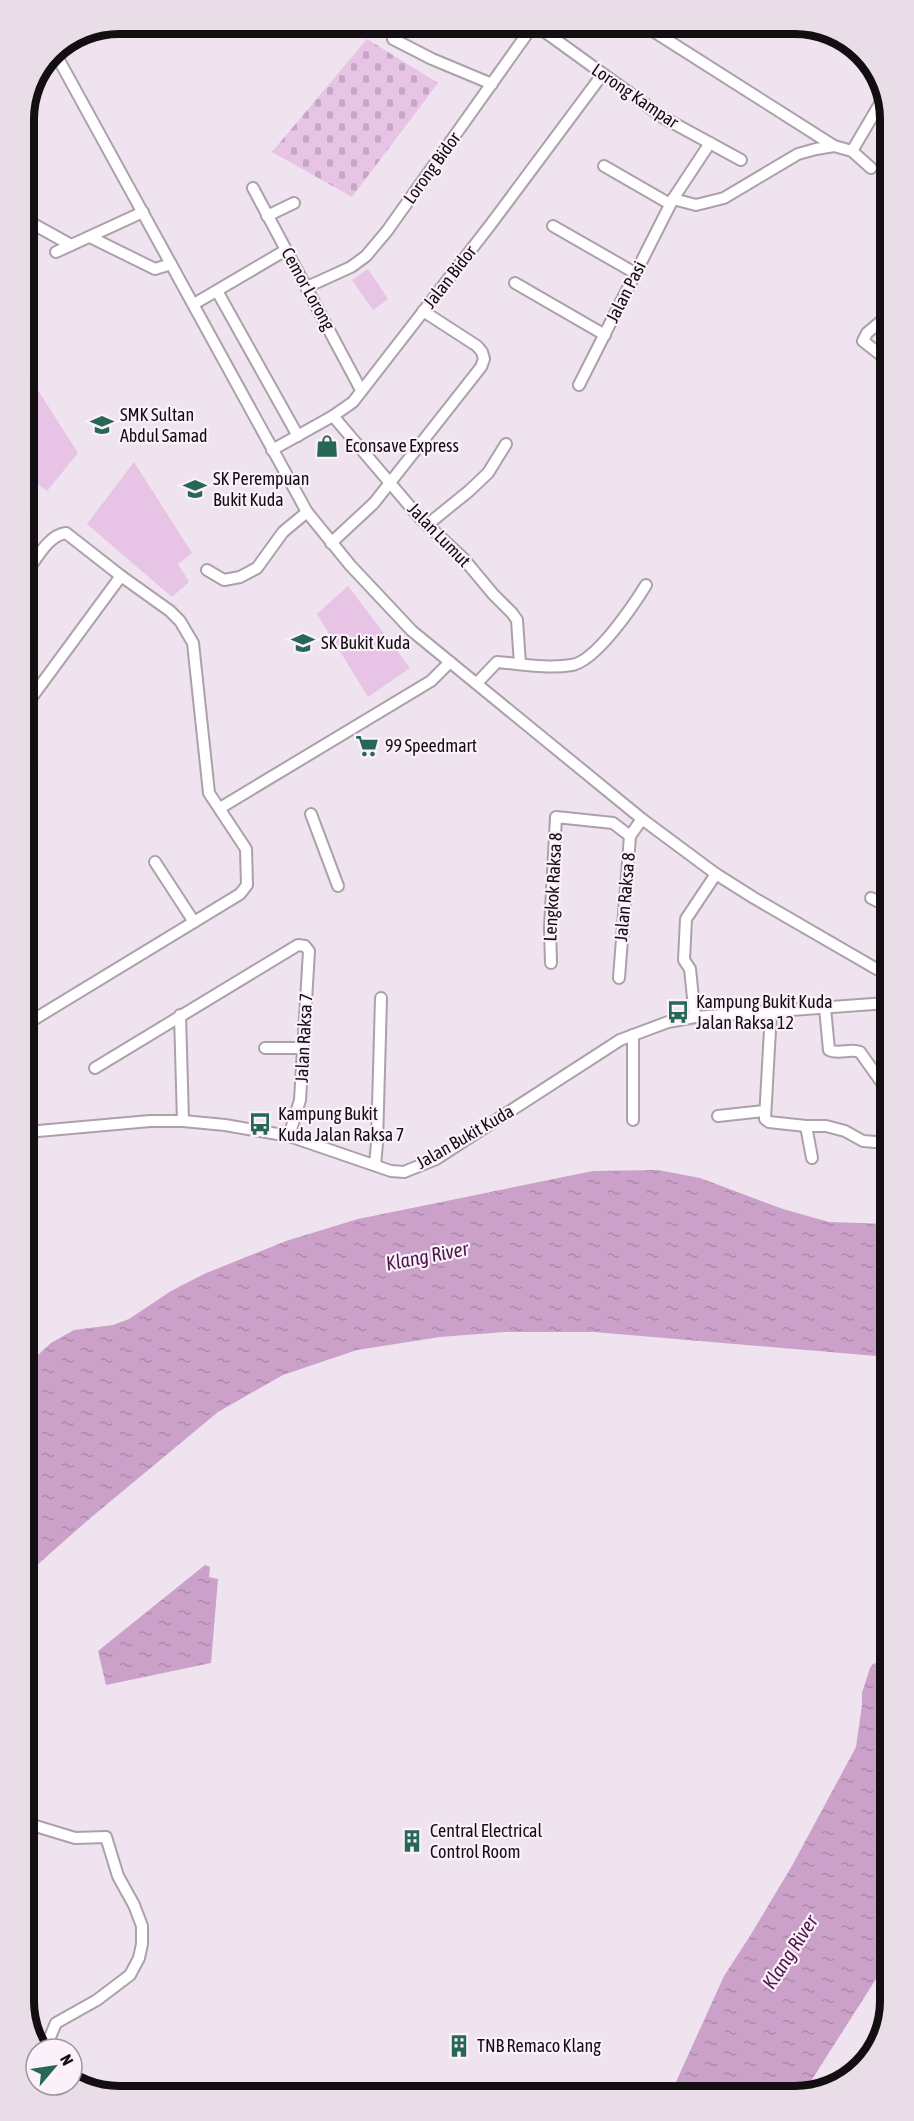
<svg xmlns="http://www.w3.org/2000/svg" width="914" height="2121" viewBox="0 0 914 2121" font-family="'Asap Condensed',sans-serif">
	<defs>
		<pattern id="cemetery-stones" width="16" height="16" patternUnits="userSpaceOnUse" patternTransform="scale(1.5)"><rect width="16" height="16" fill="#e7c3e6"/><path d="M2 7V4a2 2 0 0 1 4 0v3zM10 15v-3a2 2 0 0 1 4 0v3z" fill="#c5a6c4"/></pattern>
		<pattern id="water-ripples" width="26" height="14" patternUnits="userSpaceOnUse" patternTransform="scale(1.5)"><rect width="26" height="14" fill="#cba1ca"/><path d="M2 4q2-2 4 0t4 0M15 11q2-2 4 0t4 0" fill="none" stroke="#ad89ac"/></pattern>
	</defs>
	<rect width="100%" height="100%" fill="#eee3ee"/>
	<g fill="#e7c3e6">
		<path d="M368 269 388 299 373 310 352 280Z"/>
		<path d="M25 370 78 453 47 491 25 474Z"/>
		<path d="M134 462 192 553 178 564 189 582 172 597 87 524Z"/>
		<path d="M348 586 410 668 368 697 317 614Z"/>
	</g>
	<path fill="url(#cemetery-stones)" d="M367 39 438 83 352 197 272 152Z"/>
	<g fill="url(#water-ripples)">
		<path d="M658 1170 700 1178 783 1209 829 1222 888 1224V1357L594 1332H505L440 1337 357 1350 283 1375 218 1412 88 1520 28 1573 27 1365 51 1343 74 1330 113 1325 129 1319 171 1291 204 1274 286 1241 358 1219 593 1171Z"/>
		<path d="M205 1565 210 1567 209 1577 218 1579 211 1663 106 1685 98 1651Z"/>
		<path d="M880 1662H889L890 1957 804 2092 671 2093 724 1976 750 1936 793 1864 856 1747 862 1705V1693L870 1668 873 1664Z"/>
	</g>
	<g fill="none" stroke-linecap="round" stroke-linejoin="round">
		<g stroke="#aca1ab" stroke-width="14">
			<g id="minor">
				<path d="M534 24 664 118 741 160"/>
				<path d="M642 24 834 146 852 151 871 168"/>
				<path d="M393 39 432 59 492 84"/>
				<path d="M54 51 307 512 350 565 412 631 642 819 716 874 754 898 887 975"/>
				<path d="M852 151 885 95"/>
				<path d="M604 166 670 204"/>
				<path d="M253 188 361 390"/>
				<path d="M673 199 696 205 724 198 798 154 816 149 834 146"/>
				<path d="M267 216 294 203"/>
				<path d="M24 219 71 245"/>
				<path d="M553 226 635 273"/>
				<path d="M90 237 155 269 171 264"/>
				<path d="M56 252 143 212"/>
				<path d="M515 283 605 335"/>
				<path d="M307 287 351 267 366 256 387 231 534 24"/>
				<path d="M217 291 298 436"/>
				<path d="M194 304 286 250"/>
				<path d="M885 318 867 333 863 341 886 359"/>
				<path d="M579 385 673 199 710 143"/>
				<path d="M333 416 419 517 463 558 493 594 512 613 517 620 520 664"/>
				<path d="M272 450 333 416 353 402 491 224 602 75"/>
				<path d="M427 525 469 491 488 473 506 444"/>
				<path d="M331 543 374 503 481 367 484 359 482 352 477 346 423 311"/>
				<path d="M207 570 224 580 240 577 257 568 283 532 307 512"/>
				<path d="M25 574C36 560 48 535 66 533L121 576 170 611 180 621 193 643 209 793 246 849 247 885 240 894 28 1023"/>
				<path d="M477 683 497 662C521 664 548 669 572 665 596 661 633 606 646 585"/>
				<path d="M26 705 121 576"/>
				<path d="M220 808 431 681 450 662"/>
				<path d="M311 814 338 886"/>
				<path d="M155 862 194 922"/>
				<path d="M871 898 887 906"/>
				<path d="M551 963 550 928 556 817 613 823 630 836"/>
				<path d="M619 978 630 836 642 819"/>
				<path d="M825 1008 829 1050C839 1055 850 1048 860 1052L882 1083"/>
				<path d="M771 1012 765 1119 769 1122 806 1126H826L845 1131 863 1141 888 1143"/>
				<path d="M180 1015 183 1121"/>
				<path d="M695 1017 690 969 684 960 686 919 716 874"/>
				<path d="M265 1048H303"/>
				<path d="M95 1068 298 945 305 946 309 951 300 1100 289 1136"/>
				<path d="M718 1116 764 1111"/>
				<path d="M633 1120V1035"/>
				<path d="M806 1126 812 1158"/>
				<path d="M27 1132 150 1121H183L225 1125 289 1136 391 1171 404 1172 436 1159 620 1040 668 1022 695 1017 887 1003"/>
				<path d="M375 1165 377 1143 381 998"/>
				<path d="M29 1824 75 1838 106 1837 118 1876 134 1905 142 1926V1944L139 1958 130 1975 97 2000 56 2023 45 2049"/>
			</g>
		</g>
		<use href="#minor" stroke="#fff" stroke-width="10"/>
	</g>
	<defs>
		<g id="school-bare" transform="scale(1.8)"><path d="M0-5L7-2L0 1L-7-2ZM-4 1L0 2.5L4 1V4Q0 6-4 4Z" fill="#266755" stroke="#fcf0fb" stroke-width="2.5" paint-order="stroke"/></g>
		<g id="shop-bare" transform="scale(1.8)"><path d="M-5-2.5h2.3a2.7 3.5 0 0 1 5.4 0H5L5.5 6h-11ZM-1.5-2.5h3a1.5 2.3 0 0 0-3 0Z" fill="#266755" stroke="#fcf0fb" stroke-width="2.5" paint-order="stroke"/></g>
		<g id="supermarket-bare" transform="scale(1.8)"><path d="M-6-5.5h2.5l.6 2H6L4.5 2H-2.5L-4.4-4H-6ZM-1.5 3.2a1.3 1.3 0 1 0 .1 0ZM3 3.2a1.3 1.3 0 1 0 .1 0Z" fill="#266755" stroke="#fcf0fb" stroke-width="2.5" paint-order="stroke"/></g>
		<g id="bus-bare" transform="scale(1.8)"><path d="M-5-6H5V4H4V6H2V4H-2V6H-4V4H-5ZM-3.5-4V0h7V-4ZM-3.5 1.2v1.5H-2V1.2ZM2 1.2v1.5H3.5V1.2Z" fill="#266755" stroke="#fcf0fb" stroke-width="2.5" paint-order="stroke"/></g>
		<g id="building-bare" transform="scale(1.8)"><path d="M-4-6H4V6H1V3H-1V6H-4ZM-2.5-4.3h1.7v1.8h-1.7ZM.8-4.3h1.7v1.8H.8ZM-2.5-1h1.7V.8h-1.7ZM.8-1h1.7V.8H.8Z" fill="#266755" stroke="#fcf0fb" stroke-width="2.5" paint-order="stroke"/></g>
	</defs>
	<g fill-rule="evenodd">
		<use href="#school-bare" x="102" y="425"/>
		<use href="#shop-bare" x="327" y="446"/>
		<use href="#school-bare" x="195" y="489"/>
		<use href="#school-bare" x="303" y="643"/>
		<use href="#supermarket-bare" x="367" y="746"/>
		<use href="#bus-bare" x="678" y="1012"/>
		<use href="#bus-bare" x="260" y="1124"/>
		<use href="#building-bare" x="412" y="1841"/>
		<use href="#building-bare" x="459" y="2046"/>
	</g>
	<g text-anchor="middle" stroke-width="4.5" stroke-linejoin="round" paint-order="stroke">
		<g font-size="18" fill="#120e12" stroke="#fcf0fb">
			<text transform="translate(635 96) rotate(34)" y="6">Lorong Kampar</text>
			<text transform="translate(432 168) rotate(-54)" y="6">Lorong Bidor</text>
			<text transform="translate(450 277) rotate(-52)" y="6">Jalan Bidor</text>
			<text transform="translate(308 289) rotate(61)" y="6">Cemor Lorong</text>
			<text transform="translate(626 292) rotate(-63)" y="6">Jalan Pasi</text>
			<text transform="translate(439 535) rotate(46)" y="6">Jalan Lumut</text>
			<text transform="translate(553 887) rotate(-87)" y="6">Lengkok Raksa 8</text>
			<text transform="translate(625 897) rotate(-85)" y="6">Jalan Raksa 8</text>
			<text transform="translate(304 1038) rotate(-87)" y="6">Jalan Raksa 7</text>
			<text transform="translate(465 1137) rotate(-30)" y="6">Jalan Bukit Kuda</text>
		</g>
		<g font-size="18" fill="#120e12" stroke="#fcf0fb" text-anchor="start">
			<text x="120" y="421">SMK Sultan<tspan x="120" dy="21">Abdul Samad</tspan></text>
			<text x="345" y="452">Econsave Express</text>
			<text x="213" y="485">SK Perempuan<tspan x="213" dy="21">Bukit Kuda</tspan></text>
			<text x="321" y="649">SK Bukit Kuda</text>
			<text x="385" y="752">99 Speedmart</text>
			<text x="696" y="1008">Kampung Bukit Kuda<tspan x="696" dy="21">Jalan Raksa 12</tspan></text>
			<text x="278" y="1120">Kampung Bukit<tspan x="278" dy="21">Kuda Jalan Raksa 7</tspan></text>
			<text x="430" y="1837">Central Electrical<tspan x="430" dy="21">Control Room</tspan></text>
			<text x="477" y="2052">TNB Remaco Klang</text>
		</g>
		<g font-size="20" font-style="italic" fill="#4a184b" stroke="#fcf0fb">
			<text transform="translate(427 1256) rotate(-11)" y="7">Klang River</text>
			<text transform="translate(790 1952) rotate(-57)" y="7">Klang River</text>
		</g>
	</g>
	<path d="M0 0H914V2121H0ZM119 34H795A85 85 0 0 1 880 119V2001A85 85 0 0 1 795 2086H119A85 85 0 0 1 34 2001V119A85 85 0 0 1 119 34Z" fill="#e9dee8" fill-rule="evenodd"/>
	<path fill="none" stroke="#120e12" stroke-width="8" d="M119 34H795A85 85 0 0 1 880 119V2001A85 85 0 0 1 795 2086H119A85 85 0 0 1 34 2001V119A85 85 0 0 1 119 34Z"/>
	<g transform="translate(54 2067) rotate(61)"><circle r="28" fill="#fcf0fb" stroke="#9e969e" stroke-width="1.5"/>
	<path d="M0-4.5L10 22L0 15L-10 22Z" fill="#266755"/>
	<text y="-9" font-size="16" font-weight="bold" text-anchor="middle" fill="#120e12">N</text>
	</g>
</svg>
